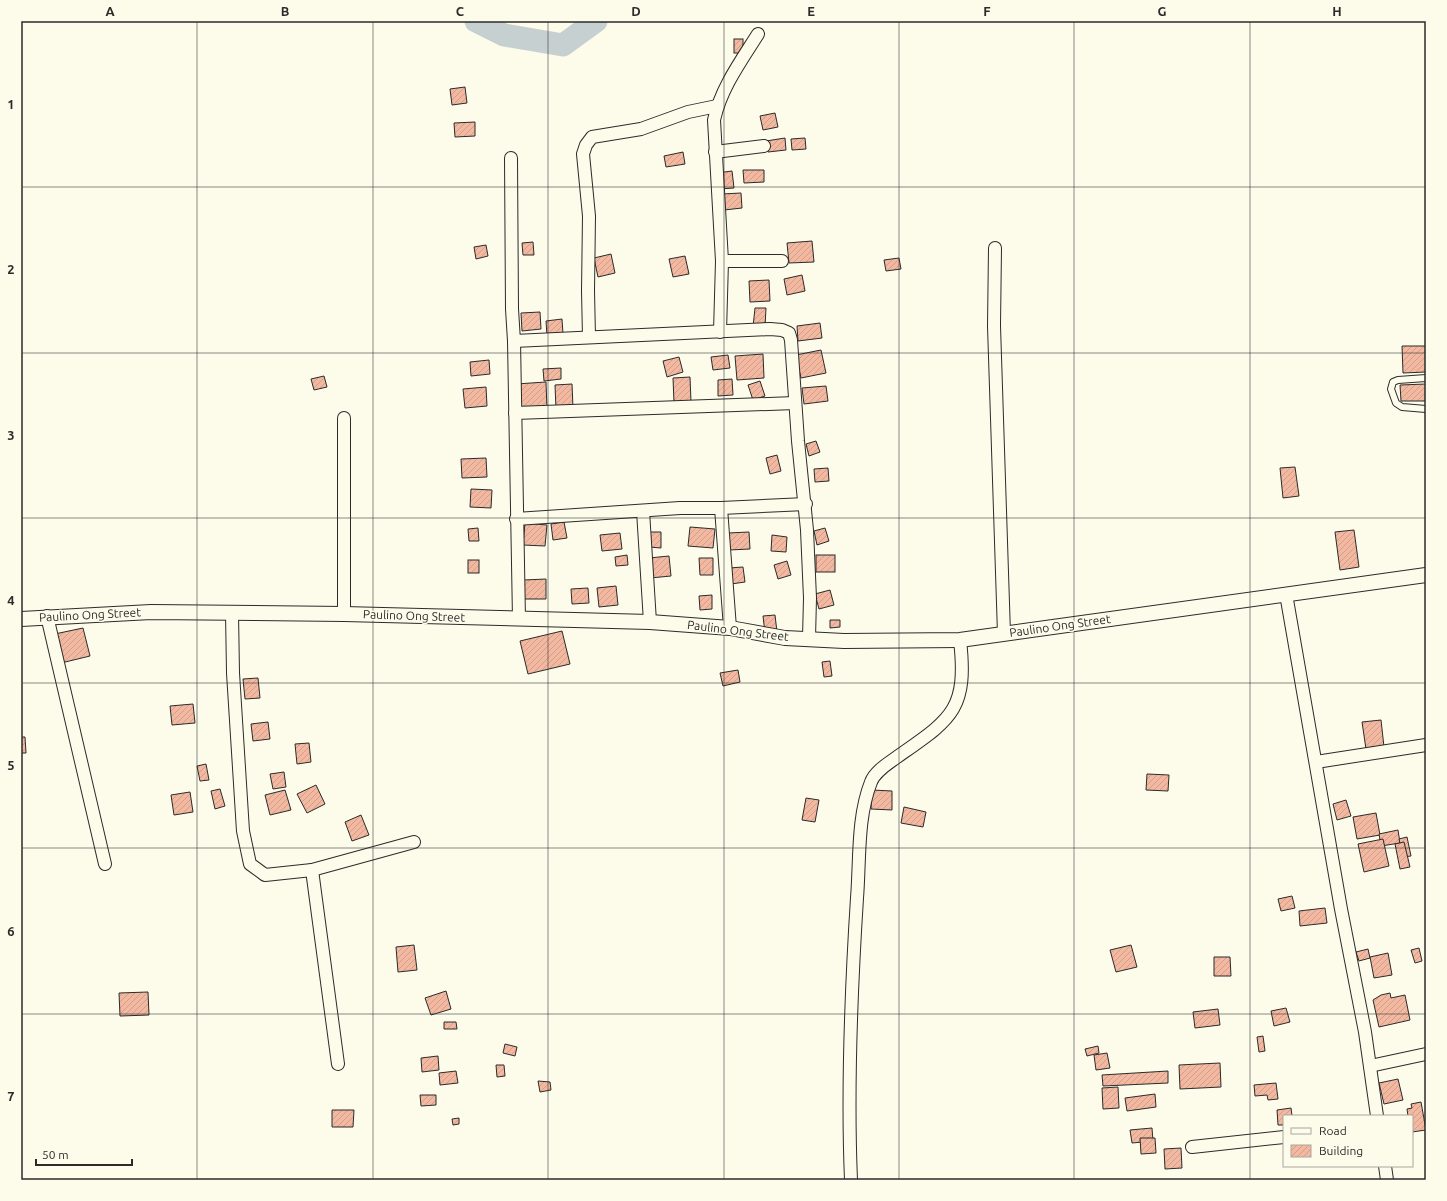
<svg xmlns="http://www.w3.org/2000/svg" width="1447" height="1201" viewBox="0 0 1447 1201" font-family="Ubuntu,sans-serif">
	<defs>
		<pattern id="building-hatch" width="6" height="6" patternUnits="userSpaceOnUse"><rect width="6" height="6" fill="#f2b8a0"/><path d="M-1 1l2-2M0 6l6-6M5 7l2-2" fill="none" stroke="#d09e8a"/></pattern>
	</defs>
	<rect width="100%" height="100%" fill="#fdfbea"/>
	<g fill="none" stroke-linecap="round" stroke-linejoin="round">
		<path stroke="#c7d0d0" stroke-width="23" d="M476 21 504 35 563 45 596 21"/>
	</g>
	<g fill="url(#building-hatch)" stroke="#2b2b2b">
		<rect x="734" y="39" width="9" height="14"/>
		<path d="M465 87 467 103 452 105 450 89Z"/>
		<path d="M775 113 778 127 763 130 760 116Z"/>
		<path d="M475 122V136L455 137 454 123Z"/>
		<path d="M785 138 786 150 768 152 766 141Z"/>
		<path d="M805 138 806 149 792 150 791 139Z"/>
		<path d="M683 152 685 164 666 167 664 156Z"/>
		<path d="M743 170H764V182L744 183Z"/>
		<path d="M732 171 734 188 719 189 717 173Z"/>
		<path d="M741 193 742 208 724 210 722 194Z"/>
		<path d="M812 241 814 262 789 263 787 243Z"/>
		<path d="M533 242 534 255H523L522 243Z"/>
		<path d="M486 245 488 256 476 259 474 247Z"/>
		<path d="M611 254 615 273 598 277 594 258Z"/>
		<path d="M685 256 689 274 673 277 669 259Z"/>
		<path d="M899 258 901 269 886 271 884 260Z"/>
		<path d="M802 275 805 291 787 295 784 279Z"/>
		<path d="M769 280 770 301 750 302 749 281Z"/>
		<path d="M755 308H766L765 327H753Z"/>
		<path d="M540 312 541 329 522 331 521 313Z"/>
		<path d="M562 319 563 334 547 336 546 321Z"/>
		<path d="M820 323 822 338 798 341 797 326Z"/>
		<path d="M1402 346H1426V372L1403 373Z"/>
		<path d="M821 350 826 373 801 378 796 355Z"/>
		<path d="M763 354 764 378 737 380 735 356Z"/>
		<path d="M728 355 730 368 713 370 711 357Z"/>
		<path d="M679 357 683 372 667 377 663 361Z"/>
		<path d="M489 360 490 374 471 376 470 362Z"/>
		<path d="M561 368V379L544 381 543 369Z"/>
		<path d="M324 376 327 387 314 390 311 379Z"/>
		<path d="M690 377 691 402 674 403 673 378Z"/>
		<path d="M732 379 733 395 718 396V380Z"/>
		<path d="M760 381 765 396 753 400 748 385Z"/>
		<path d="M546 382 547 409 517 411 516 384Z"/>
		<path d="M572 384 573 408 556 409 555 385Z"/>
		<path d="M1426 384V401H1401L1400 385Z"/>
		<path d="M826 386 828 401 804 404 802 388Z"/>
		<path d="M486 387 487 406 465 408 463 389Z"/>
		<path d="M816 441 820 452 809 456 806 444Z"/>
		<path d="M777 455 781 471 770 474 766 458Z"/>
		<path d="M486 458 487 477 462 478 461 459Z"/>
		<path d="M1295 467 1299 496 1283 498 1280 468Z"/>
		<path d="M828 468 829 481 815 482 814 469Z"/>
		<path d="M471 489 492 490 491 508 470 507Z"/>
		<path d="M564 522 567 538 553 540 551 524Z"/>
		<path d="M525 523 547 525 545 546 523 545Z"/>
		<path d="M690 527 715 529 713 548 688 546Z"/>
		<path d="M478 528 479 541H469L468 529Z"/>
		<path d="M825 528 829 541 817 545 814 531Z"/>
		<path d="M1354 530 1359 567 1340 570 1335 532Z"/>
		<path d="M649 532H661V548L649 547Z"/>
		<path d="M749 532 750 549 729 550 728 533Z"/>
		<path d="M620 533 622 549 602 551 600 535Z"/>
		<path d="M772 535 787 537 786 552 771 551Z"/>
		<path d="M627 555 628 565 616 566 615 557Z"/>
		<rect x="816" y="555" width="19" height="17"/>
		<path d="M669 556 671 576 650 578 649 558Z"/>
		<path d="M699 558H713V575H700Z"/>
		<rect x="468" y="560" width="11" height="13"/>
		<path d="M787 561 791 575 778 579 774 565Z"/>
		<path d="M743 567 745 582 731 584 729 568Z"/>
		<path d="M546 579V599H524V580Z"/>
		<path d="M616 586 618 605 599 607 597 588Z"/>
		<path d="M588 588 589 603 572 604 571 589Z"/>
		<path d="M830 590 834 605 819 609 815 594Z"/>
		<path d="M712 595V609L700 610 699 596Z"/>
		<path d="M775 615 777 632 765 633 763 616Z"/>
		<path d="M830 620H840V627L830 628Z"/>
		<path d="M83 628 90 656 57 664 50 635Z"/>
		<path d="M562 631 570 664 528 674 520 641Z"/>
		<path d="M830 661 832 676 824 677 822 662Z"/>
		<path d="M738 670 740 682 723 686 720 673Z"/>
		<path d="M258 678 260 698 245 699 243 679Z"/>
		<path d="M193 704 195 723 172 725 170 706Z"/>
		<path d="M1381 720 1384 747 1366 749 1362 722Z"/>
		<path d="M268 722 270 739 253 741 251 724Z"/>
		<path d="M21 737H25L26 753H21Z"/>
		<path d="M309 743 311 762 297 764 295 744Z"/>
		<path d="M206 764 209 780 200 781 197 766Z"/>
		<path d="M284 772 286 787 273 789 270 774Z"/>
		<path d="M1147 774 1169 775 1168 791 1146 790Z"/>
		<path d="M316 785 325 804 307 813 297 794Z"/>
		<path d="M220 789 225 806 215 809 211 791Z"/>
		<path d="M285 790 291 810 270 815 265 795Z"/>
		<path d="M872 790 892 791V810L871 809Z"/>
		<path d="M190 792 193 812 174 815 171 795Z"/>
		<path d="M806 798 819 800 815 822 802 820Z"/>
		<path d="M1346 800 1351 816 1337 820 1333 804Z"/>
		<path d="M904 807 926 812 923 827 901 823Z"/>
		<path d="M1376 813 1380 835 1357 839 1353 817Z"/>
		<path d="M361 815 369 835 352 841 345 822Z"/>
		<path d="M1398 830 1400 843 1381 846 1379 834Z"/>
		<path d="M1407 837 1411 856 1403 857 1399 839Z"/>
		<path d="M1383 839 1389 866 1364 872 1358 844Z"/>
		<path d="M1404 842 1410 867 1400 869 1395 844Z"/>
		<path d="M1292 896 1295 908 1281 911 1278 899Z"/>
		<path d="M1325 908 1327 923 1300 926 1299 911Z"/>
		<path d="M414 945 417 970 398 972 396 947Z"/>
		<path d="M1131 945 1137 967 1116 972 1110 950Z"/>
		<path d="M1419 948 1422 961 1415 963 1411 950Z"/>
		<path d="M1368 949 1370 958 1359 961 1356 952Z"/>
		<path d="M1388 953 1392 975 1374 978 1370 957Z"/>
		<path d="M1214 957H1230L1231 976H1214Z"/>
		<path d="M446 991 451 1009 431 1015 425 998Z"/>
		<path d="M148 992 149 1015 120 1016 119 993Z"/>
		<path d="M1390 993 1391 998 1405 995 1410 1020 1379 1027 1373 1000 1381 995Z"/>
		<path d="M1286 1008 1290 1022 1274 1026 1271 1011Z"/>
		<path d="M1218 1009 1220 1025 1195 1028 1193 1012Z"/>
		<path d="M444 1022H456L457 1029H444Z"/>
		<path d="M1263 1036 1265 1051 1259 1052 1257 1037Z"/>
		<path d="M505 1044 517 1047 515 1056 503 1053Z"/>
		<path d="M1098 1046 1099 1053 1087 1056 1085 1049Z"/>
		<path d="M1107 1053 1110 1068 1096 1070 1094 1055Z"/>
		<path d="M438 1056 439 1070 422 1072 421 1058Z"/>
		<path d="M1220 1063 1221 1087 1180 1089 1179 1065Z"/>
		<path d="M496 1065H504L505 1076 497 1077Z"/>
		<path d="M456 1071 458 1083 440 1085 439 1073Z"/>
		<path d="M1168 1071V1083L1103 1086 1102 1075Z"/>
		<path d="M1398 1079 1403 1100 1384 1104 1379 1083Z"/>
		<path d="M538 1081 550 1082 551 1090 540 1092Z"/>
		<path d="M1276 1083 1278 1099 1268 1100 1267 1095 1255 1096 1254 1085Z"/>
		<path d="M1118 1087 1119 1108 1103 1109 1102 1088Z"/>
		<path d="M1155 1094 1156 1107 1127 1111 1125 1098Z"/>
		<path d="M420 1095H436V1105L421 1106Z"/>
		<path d="M1421 1102 1426 1130 1412 1132V1116H1408L1407 1109 1412 1108 1411 1104Z"/>
		<path d="M1291 1108 1292 1116H1284V1125H1278L1277 1110Z"/>
		<path d="M332 1110H354L353 1127H332Z"/>
		<path d="M459 1118V1124L453 1125 452 1119Z"/>
		<path d="M1152 1128 1153 1141 1132 1143 1130 1130Z"/>
		<path d="M1140 1138H1155L1156 1153 1141 1154Z"/>
		<path d="M1181 1148 1182 1168 1165 1169 1164 1149Z"/>
	</g>
	<g fill="none" stroke-linecap="round" stroke-linejoin="round">
		<g stroke="#2b2b2b" stroke-width="8">
			<path id="service" d="M1426 378 1398 380 1393 382 1391 389 1396 403 1402 407 1426 409"/>
		</g>
		<g stroke="#2b2b2b" stroke-width="14">
			<g id="minor">
				<path d="M715 152 764 146"/>
				<path d="M511 158 512 309 514 341 519 619"/>
				<path d="M995 248 994 326 1004 634"/>
				<path d="M722 261H782"/>
				<path d="M720 332 722 261 714 120C721 88 741 61 758 34"/>
				<path d="M589 337 588 291 589 216 583 154 586 145 592 137 641 129 688 112 717 106"/>
				<path d="M514 341 770 329 782 330 789 333 791 340 798 441 807 530 810 598 809 638"/>
				<path d="M515 413 795 403"/>
				<path d="M721 508 730 628"/>
				<path d="M643 511 650 622"/>
				<path d="M516 519 680 508H721L806 504"/>
				<path d="M1286 594 1341 909 1365 1032 1377 1116"/>
				<path d="M232 613 233 673 243 831 250 864 265 875 312 870 414 842"/>
				<path d="M344 614V418"/>
				<path d="M47 616 105 864"/>
				<path d="M1316 762 1426 745"/>
				<path d="M312 870 338 1064"/>
				<path d="M1370 1066 1426 1054"/>
				<path d="M1192 1147 1284 1137"/>
				<path d="M1385 1166 1387 1180"/>
				<path d="M851 1180C847 1086 851 992 857 898 860 861 857 817 871 782 875 771 889 763 897 757 951 719 968 711 960 640"/>
			</g>
		</g>
		<g stroke="#2b2b2b" stroke-width="16">
			<path id="tertiary" d="M21 619 151 612 344 614 650 622 730 628 785 638 844 641 960 640 1426 575"/>
		</g>
		<use href="#service" stroke="#fdfbea" stroke-width="6"/>
		<use href="#minor" stroke="#fdfbea" stroke-width="12"/>
		<use href="#tertiary" stroke="#fdfbea" stroke-width="14"/>
	</g>
	<path fill="none" stroke="#2b2b2b" stroke-width="1" stroke-opacity="0.55" d="M197 21V1180M373 21V1180M548 21V1180M724 21V1180M899 21V1180M1074 21V1180M1250 21V1180M21 187H1426M21 353H1426M21 518H1426M21 683H1426M21 848H1426M21 1014H1426"/>
	<g text-anchor="middle" stroke-width="3" stroke-linejoin="round" paint-order="stroke">
		<g font-size="12" fill="#2b2b2b" stroke="#fdfbea">
			<text transform="translate(90 615) rotate(-3)" y="4">Paulino Ong Street</text>
			<text transform="translate(414 616) rotate(2)" y="4">Paulino Ong Street</text>
			<text transform="translate(1060 626) rotate(-8)" y="4">Paulino Ong Street</text>
			<text transform="translate(738 631) rotate(7)" y="4">Paulino Ong Street</text>
		</g>
	</g>
	<rect width="1447" height="1201" fill="none" stroke="#fdfbea" stroke-width="44"/>
	<rect x="1283" y="1115" width="130" height="52" fill="#fdfbea" stroke="#a9a89e"/>
	<rect x="1291" y="1128" width="20" height="6" fill="#fdfbea" stroke="#a9a89e"/>
	<text x="1319" y="1135" font-size="12" fill="#2b2b2b">Road</text>
	<rect x="1291" y="1145" width="20" height="12" fill="url(#building-hatch)" stroke="#a9a89e"/>
	<text x="1319" y="1155" font-size="12" fill="#2b2b2b">Building</text>
	<path d="M36 1159v6h96v-6" fill="none" stroke="#2b2b2b" stroke-width="2"/>
	<text x="42" y="1159" font-size="12" fill="#2b2b2b" stroke="#fdfbea" stroke-width="3" paint-order="stroke">50 m</text>
	<rect x="22" y="22" width="1403" height="1157" fill="none" stroke="#2b2b2b" stroke-width="1.5"/>
	<g font-size="13" text-anchor="middle" font-weight="bold" fill="#2b2b2b">
		<text x="110" y="16">A</text>
		<text x="285" y="16">B</text>
		<text x="460" y="16">C</text>
		<text x="636" y="16">D</text>
		<text x="811" y="16">E</text>
		<text x="987" y="16">F</text>
		<text x="1162" y="16">G</text>
		<text x="1337" y="16">H</text>
		<text x="11" y="109">1</text>
		<text x="11" y="274">2</text>
		<text x="11" y="440">3</text>
		<text x="11" y="605">4</text>
		<text x="11" y="770">5</text>
		<text x="11" y="936">6</text>
		<text x="11" y="1101">7</text>
	</g>
</svg>
